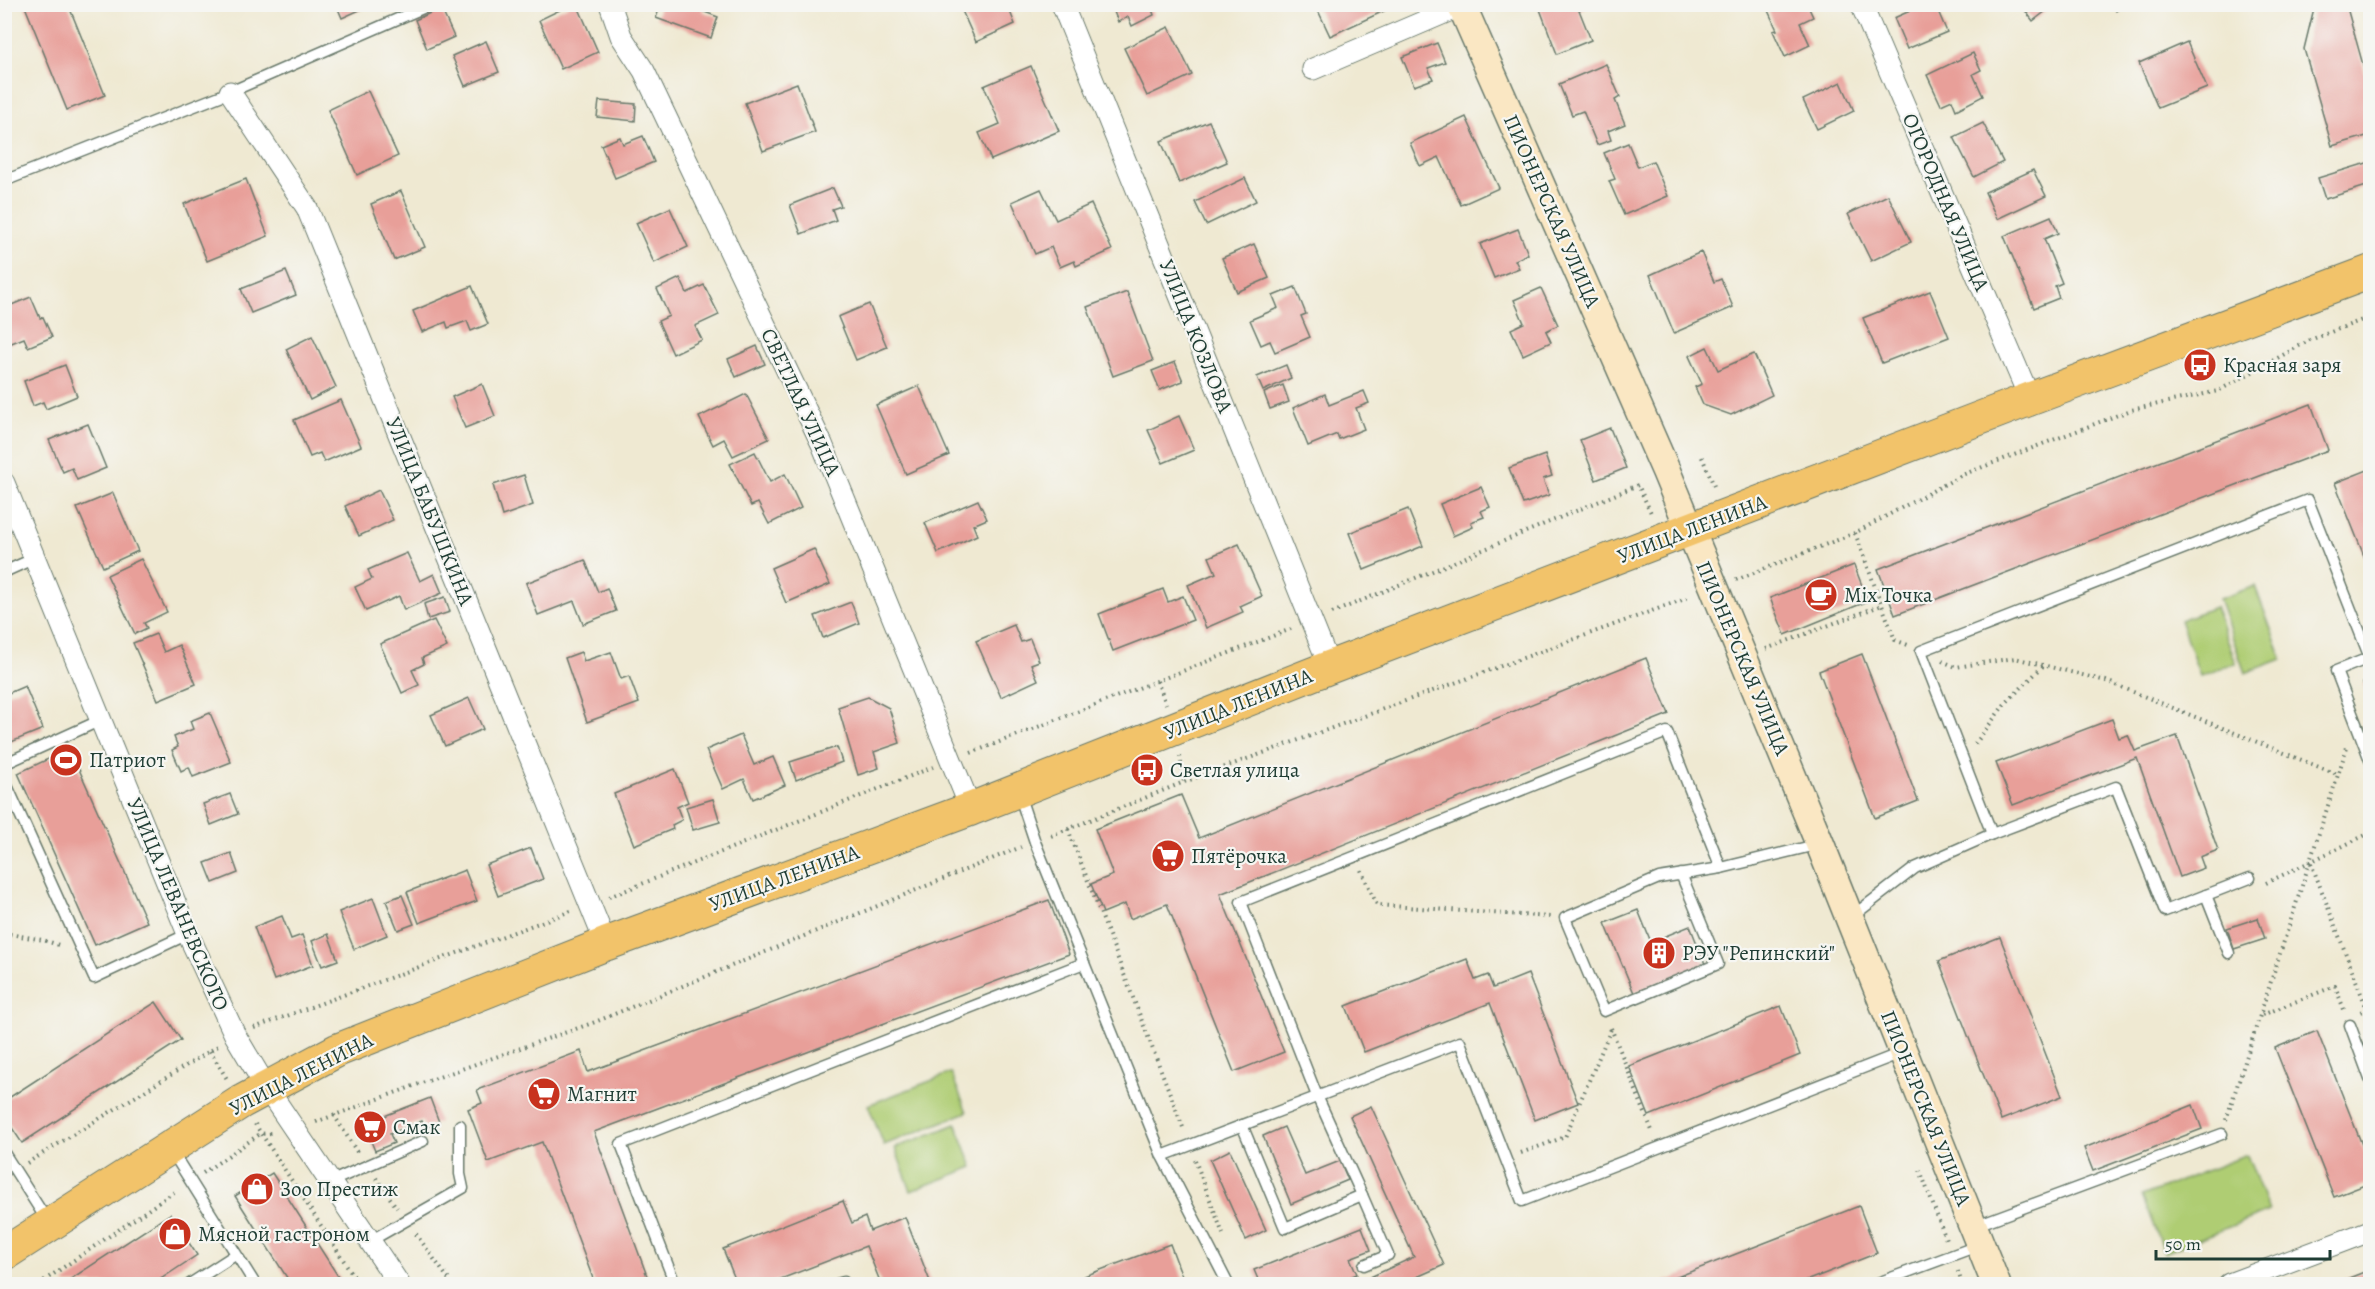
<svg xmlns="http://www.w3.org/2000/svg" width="2375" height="1289" viewBox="0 0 2375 1289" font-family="Alegreya,serif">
	<rect width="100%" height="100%" fill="#f6f6f2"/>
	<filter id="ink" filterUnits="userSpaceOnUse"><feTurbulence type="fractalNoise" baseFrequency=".0167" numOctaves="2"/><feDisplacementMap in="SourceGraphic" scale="12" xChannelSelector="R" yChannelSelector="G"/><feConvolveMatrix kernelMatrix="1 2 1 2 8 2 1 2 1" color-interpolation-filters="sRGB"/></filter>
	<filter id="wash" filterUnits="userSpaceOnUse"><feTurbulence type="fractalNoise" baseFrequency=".008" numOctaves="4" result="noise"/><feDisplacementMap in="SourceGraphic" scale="24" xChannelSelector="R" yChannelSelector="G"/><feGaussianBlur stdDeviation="1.35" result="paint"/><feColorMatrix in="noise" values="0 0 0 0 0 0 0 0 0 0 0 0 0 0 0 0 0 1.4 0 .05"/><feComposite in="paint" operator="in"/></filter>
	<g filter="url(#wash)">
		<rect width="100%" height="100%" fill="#efe9d2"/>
		<g fill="#afcd73" stroke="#678554" stroke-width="1.5">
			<path d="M2255 586 2282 659 2245 673 2219 599Z"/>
			<path d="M2215 607 2236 663 2200 676 2180 620Z"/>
			<path d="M951 1073 967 1112 884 1145 868 1105Z"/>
			<path d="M956 1124 973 1167 911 1191 895 1148Z"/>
			<path d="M2247 1155 2269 1211 2164 1253 2142 1196Z"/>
		</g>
		<g id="blocks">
			<g fill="#e89f99">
				<path d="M24 4H68L105 95 67 110Z"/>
				<path d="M336 4H373L342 18Z"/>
				<path d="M572 4H577L598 52 561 69 539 20Z"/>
				<path d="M661 4H705L702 11 718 17 711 38 656 18Z"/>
				<path d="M959 4H1007L1015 24 976 42Z"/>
				<path d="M1111 4H1150L1154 15 1132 26 1128 17 1118 22Z"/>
				<path d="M1315 4H1399L1330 36Z"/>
				<path d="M1538 4H1592L1579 10 1591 40 1557 54Z"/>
				<path d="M1765 4H1807L1813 17 1800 23 1810 45 1785 57 1773 31 1777 30Z"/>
				<path d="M1908 4H1935L1947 32 1907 49 1894 18 1910 11Z"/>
				<path d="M2030 4H2055L2033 21 2024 9Z"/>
				<path d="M2111 4H2125L2116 11Z"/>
				<path d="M2315 4H2346L2370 90V135L2332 146 2304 49Z"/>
				<path d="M441 8 454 37 427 49 415 20Z"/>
				<path d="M1169 27 1192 75 1147 96 1124 48Z"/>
				<path d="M486 41 499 72 465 86 452 56Z"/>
				<path d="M2187 42 2207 88 2158 108 2139 63Z"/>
				<path d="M1437 43 1445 62 1428 68 1433 79 1414 86 1402 57Z"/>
				<path d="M1973 53 1981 70 1973 74 1983 96 1956 110 1952 100 1941 105 1927 75Z"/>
				<path d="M1606 64 1620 97 1615 100 1625 124 1608 131 1611 140 1597 145 1583 111 1572 115 1559 84Z"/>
				<path d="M1031 66 1059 131 991 160 979 133 1000 124 984 86Z"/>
				<path d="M1841 82 1854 111 1817 129 1803 100Z"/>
				<path d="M797 83 815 132 763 151 745 103Z"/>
				<path d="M368 91 398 156 357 175 328 110Z"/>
				<path d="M599 101 636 104 635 121 597 117Z"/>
				<path d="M1466 117 1499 188 1461 205 1439 157 1420 166 1410 143Z"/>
				<path d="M1209 121 1227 162 1179 183 1161 141Z"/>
				<path d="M1983 123 2003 162 1974 177 1954 137Z"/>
				<path d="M643 136 654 162 615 178 601 145 620 137 623 144Z"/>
				<path d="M1628 143 1638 167 1653 161 1668 196 1624 215 1609 181 1615 179 1604 153Z"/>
				<path d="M2370 162V185L2325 199 2318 178Z"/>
				<path d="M2033 170 2046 196 1997 219 1985 192Z"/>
				<path d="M1245 178 1256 201 1206 225 1195 202Z"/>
				<path d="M246 179 268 236 207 261 184 204Z"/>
				<path d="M833 188 841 206 832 209 836 220 801 234 790 205Z"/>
				<path d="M1041 189 1056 220 1091 204 1112 250 1076 266 1074 261 1060 267 1051 247 1035 254 1012 202Z"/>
				<path d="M401 191 425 247 394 260 371 204Z"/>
				<path d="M1888 195 1911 242 1871 261 1848 214Z"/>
				<path d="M670 208 688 247 654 263 636 223Z"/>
				<path d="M2051 216 2058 233 2044 239 2062 283 2055 286 2059 298 2034 308 2004 236Z"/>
				<path d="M1518 229 1528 254 1515 260 1519 268 1494 278 1480 244Z"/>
				<path d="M1254 244 1269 278 1237 292 1222 258Z"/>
				<path d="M1701 252 1714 282 1721 279 1733 307 1674 333 1650 275Z"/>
				<path d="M286 271 296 295 251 313 241 289Z"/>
				<path d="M680 278 687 293 704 285 719 315 695 326 702 340 673 354 658 321 669 316 657 289Z"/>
				<path d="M472 286 488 324 471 331 467 321 448 328 446 322 422 332 413 311Z"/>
				<path d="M1295 287 1306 314 1301 316 1310 337 1275 352 1270 341 1261 345 1250 320 1278 308 1273 296Z"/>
				<path d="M1541 288 1558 325 1546 331 1551 342 1523 355 1511 329 1524 323 1514 300Z"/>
				<path d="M1930 291 1949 337 1882 363 1863 318Z"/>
				<path d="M1127 292 1153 361 1113 376 1087 307Z"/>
				<path d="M31 297 40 318 43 317 52 337 28 347 24 338 9 344 4 333V308Z"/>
				<path d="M869 304 887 347 856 360 838 317Z"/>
				<path d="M312 336 336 387 310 400 286 349Z"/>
				<path d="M757 346 765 364 736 377 728 359Z"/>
				<path d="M1707 347 1718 370 1754 354 1772 395 1731 415 1703 405 1695 387 1702 384 1689 356Z"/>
				<path d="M1175 362 1183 381 1160 390 1152 371Z"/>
				<path d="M65 365 77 396 46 409 43 402 33 406 24 381Z"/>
				<path d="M1286 365 1291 378 1263 391 1257 377Z"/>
				<path d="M482 384 495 416 465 428 452 397Z"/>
				<path d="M1283 385 1289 402 1270 409 1264 393Z"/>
				<path d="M919 386 949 455 906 474 876 405Z"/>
				<path d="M1364 391 1369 403 1356 408 1364 429 1339 439 1337 434 1308 446 1293 408 1325 394 1329 405Z"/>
				<path d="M746 394 769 439 733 456 724 439 713 445 699 417Z"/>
				<path d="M341 400 361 446 324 462 320 453 310 457 294 420Z"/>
				<path d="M2311 404 2328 450 1895 615 1878 569Z"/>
				<path d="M1179 416 1194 450 1163 463 1148 430Z"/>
				<path d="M88 424 106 468 77 480 72 468 63 472 49 440Z"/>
				<path d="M1610 428 1626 468 1596 480 1580 440Z"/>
				<path d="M755 452 770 482 785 474 801 508 769 524 758 503 751 506 730 464Z"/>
				<path d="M1545 455 1552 476 1543 479 1549 495 1523 504 1509 468Z"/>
				<path d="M2370 469V571L2335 483Z"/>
				<path d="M524 475 533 505 502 516 493 485Z"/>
				<path d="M1481 487 1490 507 1481 511 1484 517 1471 522 1473 527 1453 536 1440 504Z"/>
				<path d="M379 490 393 520 359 536 345 506Z"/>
				<path d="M113 493 138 551 103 567 77 508Z"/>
				<path d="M978 500 987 519 973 525 977 535 938 553 925 523Z"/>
				<path d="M1408 509 1423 546 1364 570 1349 533Z"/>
				<path d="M1239 544 1262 596 1240 606 1243 612 1206 628 1188 585 1216 573 1209 557Z"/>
				<path d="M814 549 830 584 786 603 771 568Z"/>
				<path d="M407 553 420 581 434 574 442 593 404 610 399 596 366 611 355 587 372 579 368 570Z"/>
				<path d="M141 559 167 612 144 623 147 628 135 634 107 575Z"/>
				<path d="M585 560 598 592 607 588 616 611 583 624 574 601 538 615 526 583Z"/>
				<path d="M1854 565 1868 601 1785 635 1770 598Z"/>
				<path d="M1163 589 1168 602 1183 596 1193 620 1113 651 1099 614Z"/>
				<path d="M445 597 450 612 428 619 424 604Z"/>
				<path d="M851 602 859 623 823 638 815 616Z"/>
				<path d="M434 620 447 647 422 658 424 664 412 670 419 685 402 693 380 644Z"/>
				<path d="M1014 625 1021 642 1030 639 1039 661 1031 664 1038 680 1001 697 976 641Z"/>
				<path d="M156 634 164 652 179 645 196 684 158 700 133 643Z"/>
				<path d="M581 652 584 661 611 652 621 679 629 676 639 703 587 722 565 658Z"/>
				<path d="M1862 654 1918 801 1875 818 1819 671Z"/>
				<path d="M1646 658 1669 714 1220 894 1284 1052 1234 1072 1167 904 1130 919 1125 904 1103 913 1091 884 1113 875 1095 829 1181 795 1199 838Z"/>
				<path d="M2370 680V702L2363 683Z"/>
				<path d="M25 686 43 729 4 745V695Z"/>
				<path d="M868 697 889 708 900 743 874 752 879 768 858 775 838 707Z"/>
				<path d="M469 698 483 729 445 746 431 715Z"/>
				<path d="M210 713 231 762 193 777 189 767 181 771 172 750 178 747 174 737 193 729 190 721Z"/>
				<path d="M2112 719 2119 738 2128 735 2135 751 2177 736 2218 850 2200 857 2204 868 2180 877 2137 758 2013 805 1996 763Z"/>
				<path d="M741 735 754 765 773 757 785 785 753 799 744 779 723 789 706 750Z"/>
				<path d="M837 747 842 762 796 780 790 762Z"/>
				<path d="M70 749 147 922 95 945 18 773Z"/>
				<path d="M675 769 688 802 677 807 682 820 672 825 673 829 634 845 614 794Z"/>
				<path d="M230 794 238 814 211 825 203 804Z"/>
				<path d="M713 799 720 822 693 830 686 807Z"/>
				<path d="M531 848 543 879 498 896 486 865Z"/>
				<path d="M231 853 238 873 213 883 205 863Z"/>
				<path d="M465 870 477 901 419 923 407 892Z"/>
				<path d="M402 895 414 924 398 930 386 901Z"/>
				<path d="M373 898 387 935 354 949 339 912Z"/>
				<path d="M1049 900 1069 954 594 1132 650 1284H595L542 1142 488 1162 468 1109 482 1103 477 1090 581 1051 588 1072Z"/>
				<path d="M1638 910 1651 942 1690 926 1705 964 1634 993 1605 923Z"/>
				<path d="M282 916 291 939 302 935 313 965 274 980 254 927Z"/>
				<path d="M2258 918 2265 939 2234 949 2227 928Z"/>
				<path d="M328 934 338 960 322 966 312 941Z"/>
				<path d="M2000 937 2062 1096 2001 1120 1939 961Z"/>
				<path d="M1467 959 1475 980 1488 975 1493 988 1528 974 1578 1103 1535 1120 1490 1003 1364 1052 1346 1006Z"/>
				<path d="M156 1002 181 1040 22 1143 4 1116V1101Z"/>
				<path d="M1781 1006 1800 1055 1649 1116 1629 1066Z"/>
				<path d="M2317 1031 2370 1165V1183L2334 1197 2275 1048Z"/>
				<path d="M430 1098 439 1122 425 1128 422 1121 390 1134 394 1143 375 1151 364 1124Z"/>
				<path d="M2193 1105 2202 1129 2093 1171 2084 1148Z"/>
				<path d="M1371 1106 1444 1265 1401 1284H1368L1366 1279 1414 1257 1350 1116Z"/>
				<path d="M1284 1127 1305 1175 1340 1161 1348 1180 1291 1204 1263 1136Z"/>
				<path d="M1230 1150 1266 1230 1246 1240 1210 1160Z"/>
				<path d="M272 1173 343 1284H291L235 1196Z"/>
				<path d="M843 1201 852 1223 865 1217 870 1231 905 1217 931 1284H881L866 1246 768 1284H737L723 1249Z"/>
				<path d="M1859 1206 1877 1253 1839 1268 1798 1284H1659Z"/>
				<path d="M170 1214 197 1255 173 1271 153 1284H63Z"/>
				<path d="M1362 1227 1371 1250 1350 1258 1357 1274 1345 1279 1347 1284H1260L1254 1270Z"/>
				<path d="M1170 1244 1185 1284H1063Z"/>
				<path d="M2369 1270 2370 1284H2340L2339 1282Z"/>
			</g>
		</g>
	</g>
	<g filter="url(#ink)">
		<use href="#blocks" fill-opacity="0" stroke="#68796b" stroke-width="1.5"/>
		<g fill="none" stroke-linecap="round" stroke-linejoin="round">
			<g stroke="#68796b" stroke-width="13">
				<g id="lane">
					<path d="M4 181 230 92 432 4"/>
					<path d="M4 572 35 558"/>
					<path d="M2369 658 2336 671 2370 760"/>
					<path d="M4 764 101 720"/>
					<path d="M4 779 94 978 188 934"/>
					<path d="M1019 794 1035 842 1162 1156 1228 1284"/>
					<path d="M1992 834 1921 651 2308 500 2370 658"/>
					<path d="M1681 874 1718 964 1604 1011 1565 918 1659 878 1721 868"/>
					<path d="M2206 895 2229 953"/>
					<path d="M1850 918 1915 868 1992 834 2116 787 2165 911 2250 878"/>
					<path d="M2350 1025 2370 1079"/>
					<path d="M1242 1125 1285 1228 1362 1195 1388 1255 1364 1265"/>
					<path d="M171 1150 255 1284"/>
					<path d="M4 1153 48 1222"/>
					<path d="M1162 1156 1460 1042 1522 1201 1901 1053"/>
					<path d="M330 1182 423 1141"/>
					<path d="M1362 1195 1317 1096 1241 902 1667 732 1721 868 1820 844"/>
					<path d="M1974 1226 2222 1134"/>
					<path d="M370 1241 463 1188 460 1174V1125"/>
					<path d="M190 1284 235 1255"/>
					<path d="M675 1284 621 1144 1084 963"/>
					<path d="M837 1284 844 1282 845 1284"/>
					<path d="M1875 1284 1980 1245"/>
				</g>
			</g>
			<g stroke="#68796b" stroke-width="23">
				<g id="street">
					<path d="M610 4 621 36 644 71 822 444 971 809"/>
					<path d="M1062 4 1330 667"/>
					<path d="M1861 4 2030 399"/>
					<path d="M1313 69 1465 4"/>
					<path d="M230 92 307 208 606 944"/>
					<path d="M4 483 188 934 235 1035 266 1087 399 1284"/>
					<path d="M2229 1284 2370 1231"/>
				</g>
			</g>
			<g stroke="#68796b" stroke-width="31">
				<path id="secondary" d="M1461 4 1666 471 1820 844 1996 1284"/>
			</g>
			<g stroke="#68796b" stroke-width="35">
				<path id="primary" d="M4 1254 241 1102 338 1050 606 944 971 809 1330 667 2030 399 2370 272"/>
			</g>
			<g stroke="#68796b" stroke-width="4" stroke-dasharray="1.5 4.5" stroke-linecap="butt">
				<path d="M1702 457 1714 486"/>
				<path d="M1855 533 1895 640 1908 645"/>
				<path d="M1736 580 1855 533 1962 475 2131 410 2218 391 2310 340 2370 317"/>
				<path d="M1332 613 1638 485 1652 515"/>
				<path d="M1766 649 1882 605"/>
				<path d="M1942 661 1956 667 2015 658 2106 681 2339 775"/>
				<path d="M1157 681 1166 704"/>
				<path d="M1975 744 2004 705 2043 666"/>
				<path d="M971 753 1291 629"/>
				<path d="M1180 756 1184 782"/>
				<path d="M1068 829 1184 1130"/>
				<path d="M1051 836 1184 782 1690 597"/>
				<path d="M2311 863 2367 1009 2360 1012"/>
				<path d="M1361 870 1377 905 1550 917"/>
				<path d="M2266 883 2370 833"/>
				<path d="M609 897 933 767"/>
				<path d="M4 933 43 940 62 946"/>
				<path d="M2262 1015 2335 986 2345 1012"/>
				<path d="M254 1028 571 911"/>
				<path d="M1611 1028 1653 1133"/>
				<path d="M210 1051 227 1079"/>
				<path d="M334 1115 357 1152"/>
				<path d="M2226 1120 2347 747"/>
				<path d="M316 1122 419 1084 595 1022 1021 847"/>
				<path d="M255 1124 359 1284"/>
				<path d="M1521 1153 1565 1137 1611 1029"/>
				<path d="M1195 1160 1223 1234"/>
				<path d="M27 1163 218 1046"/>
				<path d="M1920 1170 1947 1242"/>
				<path d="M203 1173 260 1134 271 1133"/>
				<path d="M376 1178 397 1208"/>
				<path d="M416 1234 452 1284"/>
				<path d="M1958 1271 1962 1284"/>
				<path d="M39 1284 177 1190"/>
			</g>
			<use href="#lane" stroke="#fff" stroke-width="10"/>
			<use href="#street" stroke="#fff" stroke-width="21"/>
			<use href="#secondary" stroke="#fae7c3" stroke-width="28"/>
			<use href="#primary" stroke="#f2c36a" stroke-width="33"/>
		</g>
	</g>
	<defs>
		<g id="bus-disc" transform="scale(1.725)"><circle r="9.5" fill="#c8321e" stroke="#f6f6f2"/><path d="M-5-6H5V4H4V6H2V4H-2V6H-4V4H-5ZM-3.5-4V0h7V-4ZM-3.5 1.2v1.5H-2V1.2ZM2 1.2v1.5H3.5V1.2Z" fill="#fff"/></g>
		<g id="cafe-disc" transform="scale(1.725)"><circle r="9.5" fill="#c8321e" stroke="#f6f6f2"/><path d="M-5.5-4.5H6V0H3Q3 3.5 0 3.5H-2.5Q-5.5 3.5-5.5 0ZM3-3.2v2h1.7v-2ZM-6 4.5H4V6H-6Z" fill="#fff"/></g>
		<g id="stadium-disc" transform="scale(1.725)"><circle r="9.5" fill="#c8321e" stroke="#f6f6f2"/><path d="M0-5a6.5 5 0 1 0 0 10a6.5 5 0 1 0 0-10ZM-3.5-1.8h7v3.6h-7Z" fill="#fff"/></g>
		<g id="supermarket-disc" transform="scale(1.725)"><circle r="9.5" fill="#c8321e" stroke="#f6f6f2"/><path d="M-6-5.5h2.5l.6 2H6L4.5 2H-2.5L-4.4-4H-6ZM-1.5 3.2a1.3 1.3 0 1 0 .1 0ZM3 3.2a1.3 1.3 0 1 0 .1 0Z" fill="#fff"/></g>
		<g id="building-disc" transform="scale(1.725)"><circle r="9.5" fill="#c8321e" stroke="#f6f6f2"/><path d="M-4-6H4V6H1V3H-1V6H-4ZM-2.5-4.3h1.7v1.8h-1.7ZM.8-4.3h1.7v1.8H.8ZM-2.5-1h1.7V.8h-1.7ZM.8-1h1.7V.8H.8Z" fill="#fff"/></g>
		<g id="shop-disc" transform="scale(1.725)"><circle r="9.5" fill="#c8321e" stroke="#f6f6f2"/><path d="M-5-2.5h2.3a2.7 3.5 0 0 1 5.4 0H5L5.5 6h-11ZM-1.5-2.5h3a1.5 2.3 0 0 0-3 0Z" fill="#fff"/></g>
	</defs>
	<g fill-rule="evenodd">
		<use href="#bus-disc" x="2200" y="365"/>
		<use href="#cafe-disc" x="1821" y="595"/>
		<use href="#stadium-disc" x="66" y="760"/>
		<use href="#bus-disc" x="1147" y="770"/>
		<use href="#supermarket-disc" x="1168" y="856"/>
		<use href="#building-disc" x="1659" y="953"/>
		<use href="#supermarket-disc" x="544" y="1094"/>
		<use href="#supermarket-disc" x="370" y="1127"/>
		<use href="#shop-disc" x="257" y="1189"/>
		<use href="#shop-disc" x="175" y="1234"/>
	</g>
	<g text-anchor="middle" stroke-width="4.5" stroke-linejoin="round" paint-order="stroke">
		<g font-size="21" fill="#1f3d34" stroke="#f6f6f2">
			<text transform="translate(1946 202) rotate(67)" y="7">ОГОРОДНАЯ УЛИЦА</text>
			<text transform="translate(1552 211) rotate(66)" y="7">ПИОНЕРСКАЯ УЛИЦА</text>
			<text transform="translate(1196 336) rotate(68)" y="7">УЛИЦА КОЗЛОВА</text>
			<text transform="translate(801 402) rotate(65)" y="7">СВЕТЛАЯ УЛИЦА</text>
			<text transform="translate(430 511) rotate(68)" y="7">УЛИЦА БАБУШКИНА</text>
			<text transform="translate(1692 529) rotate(-21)" y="7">УЛИЦА ЛЕНИНА</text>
			<text transform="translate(1743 658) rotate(67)" y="7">ПИОНЕРСКАЯ УЛИЦА</text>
			<text transform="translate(1238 704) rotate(-22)" y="7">УЛИЦА ЛЕНИНА</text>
			<text transform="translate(784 878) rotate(-20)" y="7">УЛИЦА ЛЕНИНА</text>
			<text transform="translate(178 904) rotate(67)" y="7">УЛИЦА ЛЕВАНЕВСКОГО</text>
			<text transform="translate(301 1074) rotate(-27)" y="7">УЛИЦА ЛЕНИНА</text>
			<text transform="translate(1926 1108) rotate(68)" y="7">ПИОНЕРСКАЯ УЛИЦА</text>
		</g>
		<g font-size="21" fill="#1f3d34" stroke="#f6f6f2" text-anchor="start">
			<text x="2223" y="372">Красная заря</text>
			<text x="1844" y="602">Mix Точка</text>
			<text x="89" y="767">Патриот</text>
			<text x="1170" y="777">Светлая улица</text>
			<text x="1191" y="863">Пятёрочка</text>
			<text x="1682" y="960">РЭУ "Репинский"</text>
			<text x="567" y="1101">Магнит</text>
			<text x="393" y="1134">Смак</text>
			<text x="280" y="1196">Зоо Престиж</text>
			<text x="198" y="1241">Мясной гастроном</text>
		</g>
	</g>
	<rect width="2375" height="1289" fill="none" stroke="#f6f6f2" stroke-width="24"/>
	<path d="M2156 1250v9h174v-9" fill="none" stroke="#1f3d34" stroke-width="3"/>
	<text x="2165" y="1250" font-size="18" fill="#1f3d34" stroke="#f6f6f2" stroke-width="4.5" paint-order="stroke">50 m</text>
</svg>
